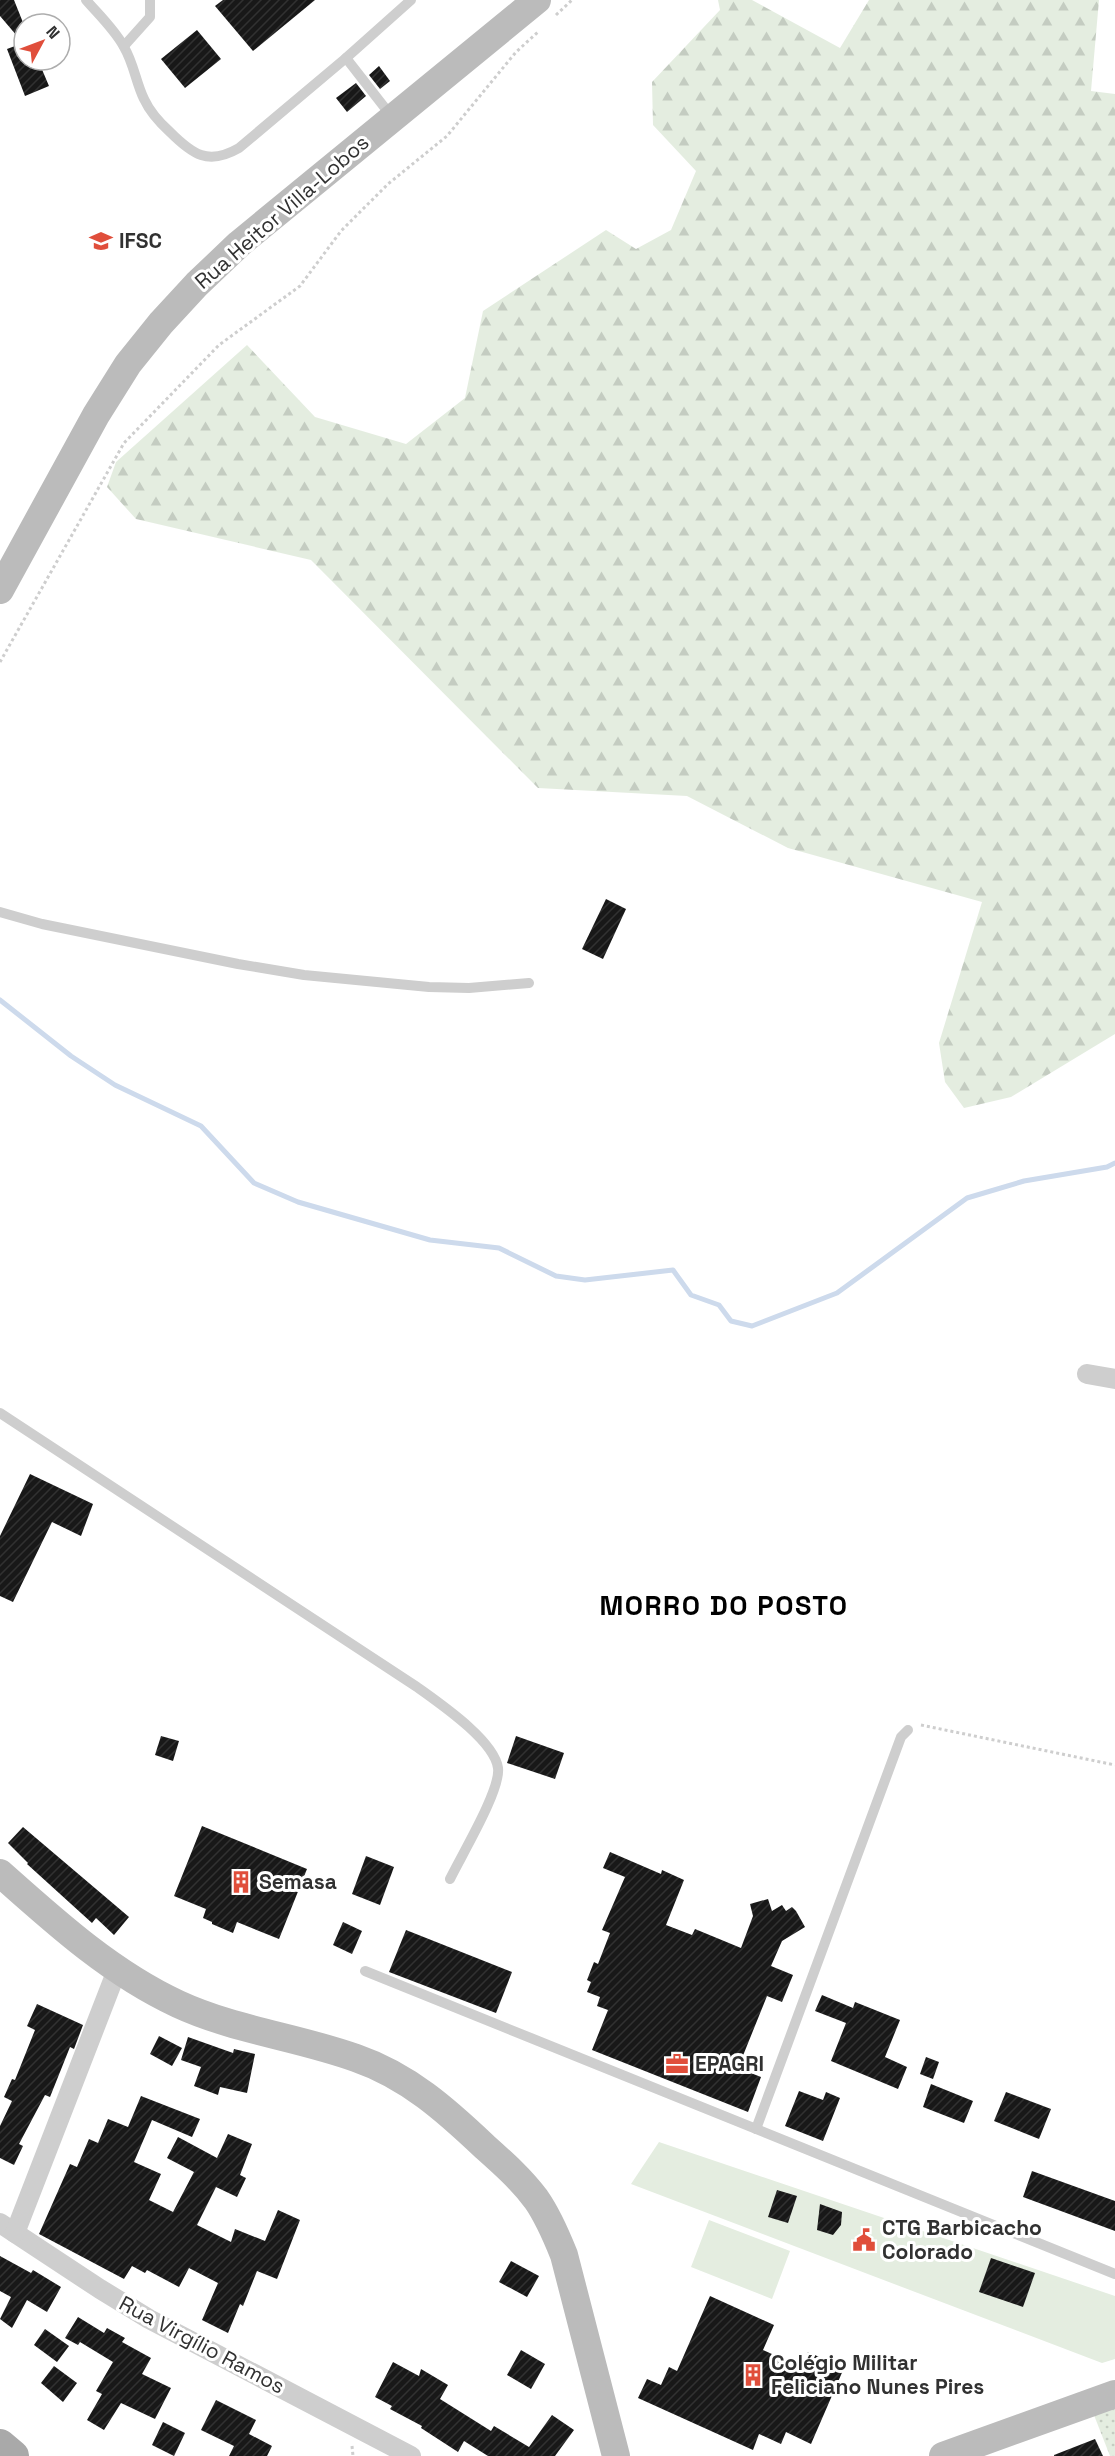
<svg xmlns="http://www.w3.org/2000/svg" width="1115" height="2456" viewBox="0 0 1115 2456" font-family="'Space Grotesk',sans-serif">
	<defs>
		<pattern id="grass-dots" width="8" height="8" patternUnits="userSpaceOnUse" patternTransform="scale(1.5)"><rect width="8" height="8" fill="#e4ede0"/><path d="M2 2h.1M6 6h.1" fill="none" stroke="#c4ccc1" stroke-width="1.8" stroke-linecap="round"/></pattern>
		<pattern id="forest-firs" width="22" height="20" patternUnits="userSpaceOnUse" patternTransform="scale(1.5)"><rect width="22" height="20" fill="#e4ede0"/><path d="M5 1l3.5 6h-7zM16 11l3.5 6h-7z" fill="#c4ccc1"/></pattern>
		<pattern id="building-hatch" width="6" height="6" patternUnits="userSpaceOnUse" patternTransform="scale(1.5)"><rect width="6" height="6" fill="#181818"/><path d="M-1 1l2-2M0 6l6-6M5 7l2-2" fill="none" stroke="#313131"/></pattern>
	</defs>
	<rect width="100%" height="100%" fill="#fff"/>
	<path fill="url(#grass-dots)" d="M1115 2403V2456H1110L1092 2410Z"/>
	<path fill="url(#forest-firs)" d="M718 0H752L840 48 869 0H1099L1091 91 1115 94V1034L1011 1097 964 1108 945 1082 939 1043 982 902 788 848 687 796 538 788 311 560 136 519 107 487 116 462 247 345 315 417 406 444 465 398 483 311 606 230 636 249 671 230 696 171 653 125 652 82 720 10Z"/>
	<g fill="#e4ede0">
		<path d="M659 2142 1115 2296V2359L1102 2363 631 2184Z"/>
		<path d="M709 2220 790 2251 772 2299 691 2267Z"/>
	</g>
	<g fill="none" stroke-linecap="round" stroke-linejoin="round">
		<path stroke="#cddaec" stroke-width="5" d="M0 1000 71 1056 115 1085 201 1126 254 1183 298 1202 430 1240 499 1248 556 1276 585 1280 673 1270 691 1295 719 1305 731 1321 752 1326 837 1293 967 1198 1024 1181 1107 1167 1115 1163"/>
	</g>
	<g fill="url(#building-hatch)">
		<path d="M0 0H14L24 25V60H38L49 86 25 96 7 49 23 43 0 16Z"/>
		<path d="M223 0H315L253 51 215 6Z"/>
		<path d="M197 30 221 59 185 88 161 59Z"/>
		<path d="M379 66 390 81 380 89 369 75Z"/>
		<path d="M356 83 366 96 347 112 336 98Z"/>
		<path d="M606 899 626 909 603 959 582 949Z"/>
		<path d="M30 1474 93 1504 81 1536 52 1522 13 1602 0 1596V1536Z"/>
		<path d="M161 1736 179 1741 173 1761 155 1755Z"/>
		<path d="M516 1736 564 1753 555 1779 507 1763Z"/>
		<path d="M202 1826 307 1869 279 1939 237 1922 233 1933 212 1924V1922L203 1918 206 1909 174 1896Z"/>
		<path d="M23 1827 129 1917 114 1935 96 1918 92 1923 27 1864 28 1863 8 1843Z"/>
		<path d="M610 1852 661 1874 662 1870 684 1880 666 1925 692 1935 695 1929 741 1948 753 1916 750 1904 768 1899 772 1911 782 1905 786 1911 792 1907 796 1911 805 1927 782 1941 771 1966 793 1975 782 2002 767 1996 738 2068 761 2077 748 2112 592 2050 608 2010 597 2006 600 1997 587 1992 591 1982 587 1980 594 1962 598 1964 610 1933 602 1930 625 1877 603 1868Z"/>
		<path d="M366 1856 394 1867 380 1905 352 1894Z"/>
		<path d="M343 1922 362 1931 352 1954 333 1945Z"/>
		<path d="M406 1930 512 1972 496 2013 389 1972Z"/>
		<path d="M822 1995 853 2008 855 2002 900 2020 885 2057 907 2067 898 2089 831 2061 846 2023 815 2011Z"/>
		<path d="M37 2004 83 2025 74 2049 70 2047 50 2097 45 2095 19 2144 23 2146 14 2165 0 2158V2126L12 2101 4 2097 12 2079 15 2080 35 2030 27 2026Z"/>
		<path d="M159 2036 182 2048 172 2066 150 2054Z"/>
		<path d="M188 2037 233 2053 234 2049 255 2054 247 2093 220 2087 218 2095 194 2086 201 2067 181 2060Z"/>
		<path d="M926 2057 939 2062 933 2079 920 2074Z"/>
		<path d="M931 2084 973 2101 964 2123 923 2107Z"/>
		<path d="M799 2091 823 2100 826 2092 840 2098 823 2141 785 2126Z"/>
		<path d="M1006 2092 1051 2109 1039 2139 994 2121Z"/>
		<path d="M141 2096 200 2119 192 2137 152 2120 134 2162 161 2174 149 2200 173 2212 194 2172 167 2158 178 2137 217 2158 228 2134 252 2144 240 2175 246 2178 237 2197 216 2187 197 2225 231 2242 235 2229 265 2241 278 2210 300 2220 277 2279 257 2271 243 2306 240 2304 228 2333 202 2320 218 2283 189 2268 179 2287 147 2270 145 2273 132 2266 124 2279 39 2234 70 2164 77 2167 89 2139 98 2143 108 2119 128 2127Z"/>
		<path d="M1032 2171 1115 2201V2231L1023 2197Z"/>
		<path d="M777 2190 797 2196 788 2223 768 2217Z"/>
		<path d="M820 2204 842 2212 841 2225 833 2235 817 2230Z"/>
		<path d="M0 2256 31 2273 33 2270 61 2287 47 2312 27 2300 12 2328 0 2319 11 2297 0 2291Z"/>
		<path d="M991 2258 1035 2273 1023 2307 979 2292Z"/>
		<path d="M511 2261 539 2276 527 2297 499 2282Z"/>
		<path d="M710 2296 774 2325 763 2350 801 2367 808 2352 844 2368 811 2444 786 2432 781 2444 759 2434 753 2450 638 2398 647 2379 661 2385 669 2367 677 2371Z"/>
		<path d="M78 2317 104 2333 107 2328 125 2338 122 2342 151 2358 142 2374 171 2388 155 2419 121 2403 104 2430 87 2420 102 2394 96 2391 113 2362 80 2342 78 2345 65 2338Z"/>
		<path d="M45 2329 69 2346 57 2362 34 2345Z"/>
		<path d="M521 2350 545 2364 531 2389 507 2375Z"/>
		<path d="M393 2362 419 2376 421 2369 448 2385 440 2399 491 2431 494 2426 529 2447 552 2415 574 2430 555 2456H488L464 2441 458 2452 421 2428 422 2426 390 2409 392 2406 375 2397Z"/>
		<path d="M54 2366 77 2383 63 2402 41 2383Z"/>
		<path d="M216 2400 256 2420 249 2434 272 2446 267 2456H229L234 2446 201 2430Z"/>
		<path d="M163 2422 185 2433 174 2456 152 2445Z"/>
		<path d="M1095 2439 1103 2456H1054V2455Z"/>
	</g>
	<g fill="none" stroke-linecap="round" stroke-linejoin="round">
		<g stroke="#cecece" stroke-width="3" stroke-dasharray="3 3" stroke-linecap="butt">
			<path d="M556 15 572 0"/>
			<path d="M0 662 124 443 219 345 300 286 341 231 388 184 447 136 516 52 538 32"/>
			<path d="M921 1725 1115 1765"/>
			<path d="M352 2446 353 2456"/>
		</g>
		<g stroke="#cecece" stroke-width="10">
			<path d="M86 0C99 15 115 30 124 47 134 64 136 83 144 99 150 112 160 123 170 132 192 154 208 166 239 148L346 58 411 0"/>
			<path d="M124 46 150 17V0"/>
			<path d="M346 58 392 117"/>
			<path d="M0 912 42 924 238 964 304 975 429 987 469 988 529 983"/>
			<path d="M0 1413 417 1687C439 1703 494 1740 498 1768 501 1790 461 1856 450 1879"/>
			<path d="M365 1971 1115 2274"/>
			<path d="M756 2129 901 1737 908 1730"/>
		</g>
		<g stroke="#cecece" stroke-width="20">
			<path d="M1087 1374 1115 1379"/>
			<path d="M0 2223 100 2289 149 2319 411 2456"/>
			<path d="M15 2233 117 1970"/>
		</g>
		<g stroke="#bbb" stroke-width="28">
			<path d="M0 590 96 415 128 364 161 323 197 284 239 244 537 0"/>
			<path d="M0 1873C55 1922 111 1973 178 2004 234 2030 298 2037 356 2058 408 2076 446 2110 485 2147 503 2163 521 2179 536 2199 548 2216 556 2235 564 2255L616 2456"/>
			<path d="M943 2456 1115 2394"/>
		</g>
		<path stroke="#a9a9a9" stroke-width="32" d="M0 2445 13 2456"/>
	</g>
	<defs>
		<g id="university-bare" transform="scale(1.8)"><path d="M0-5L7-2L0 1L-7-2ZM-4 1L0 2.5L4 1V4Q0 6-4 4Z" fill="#e04e3b" stroke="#fff" stroke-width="2.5" paint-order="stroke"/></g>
		<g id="building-bare" transform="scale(1.8)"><path d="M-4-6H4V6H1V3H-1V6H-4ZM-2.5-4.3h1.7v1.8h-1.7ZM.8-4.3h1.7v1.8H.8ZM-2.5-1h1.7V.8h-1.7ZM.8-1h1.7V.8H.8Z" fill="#e04e3b" stroke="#fff" stroke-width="2.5" paint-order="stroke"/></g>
		<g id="office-bare" transform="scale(1.8)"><path d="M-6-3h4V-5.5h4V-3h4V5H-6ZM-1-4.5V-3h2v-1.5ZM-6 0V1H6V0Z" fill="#e04e3b" stroke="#fff" stroke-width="2.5" paint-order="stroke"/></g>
		<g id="civic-bare" transform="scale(1.8)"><path d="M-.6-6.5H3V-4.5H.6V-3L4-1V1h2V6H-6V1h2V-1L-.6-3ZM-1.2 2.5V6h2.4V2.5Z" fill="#e04e3b" stroke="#fff" stroke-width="2.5" paint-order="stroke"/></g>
	</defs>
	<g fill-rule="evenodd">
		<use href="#university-bare" x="101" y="241"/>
		<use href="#building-bare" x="241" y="1882"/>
		<use href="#office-bare" x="677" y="2064"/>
		<use href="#civic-bare" x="864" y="2240"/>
		<use href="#building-bare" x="753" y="2375"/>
	</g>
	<g text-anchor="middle" stroke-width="6" stroke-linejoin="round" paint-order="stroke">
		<g font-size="21" fill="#313131" stroke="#fff">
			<text transform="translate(282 212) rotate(-41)" y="7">Rua Heitor Villa-Lobos</text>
			<text transform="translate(202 2345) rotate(28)" y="7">Rua Virgílio Ramos</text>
		</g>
		<g font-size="21" font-weight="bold" fill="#313131" stroke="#fff" text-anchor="start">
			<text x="119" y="248">IFSC</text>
			<text x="259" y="1889">Semasa</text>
			<text x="695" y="2071">EPAGRI</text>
			<text x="882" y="2235">CTG Barbicacho<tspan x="882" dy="24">Colorado</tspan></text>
			<text x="771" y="2370">Colégio Militar<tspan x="771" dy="24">Feliciano Nunes Pires</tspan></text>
		</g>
		<g font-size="27" font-weight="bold" letter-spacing="1.5" fill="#000" stroke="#fff">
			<text x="724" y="1615">MORRO DO POSTO</text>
		</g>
	</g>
	<g transform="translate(42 42) rotate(49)"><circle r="28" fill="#ffffff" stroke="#adadad" stroke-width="1.5"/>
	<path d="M0-4.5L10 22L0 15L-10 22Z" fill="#e04e3b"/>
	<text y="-9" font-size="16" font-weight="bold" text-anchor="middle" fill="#313131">N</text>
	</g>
</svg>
